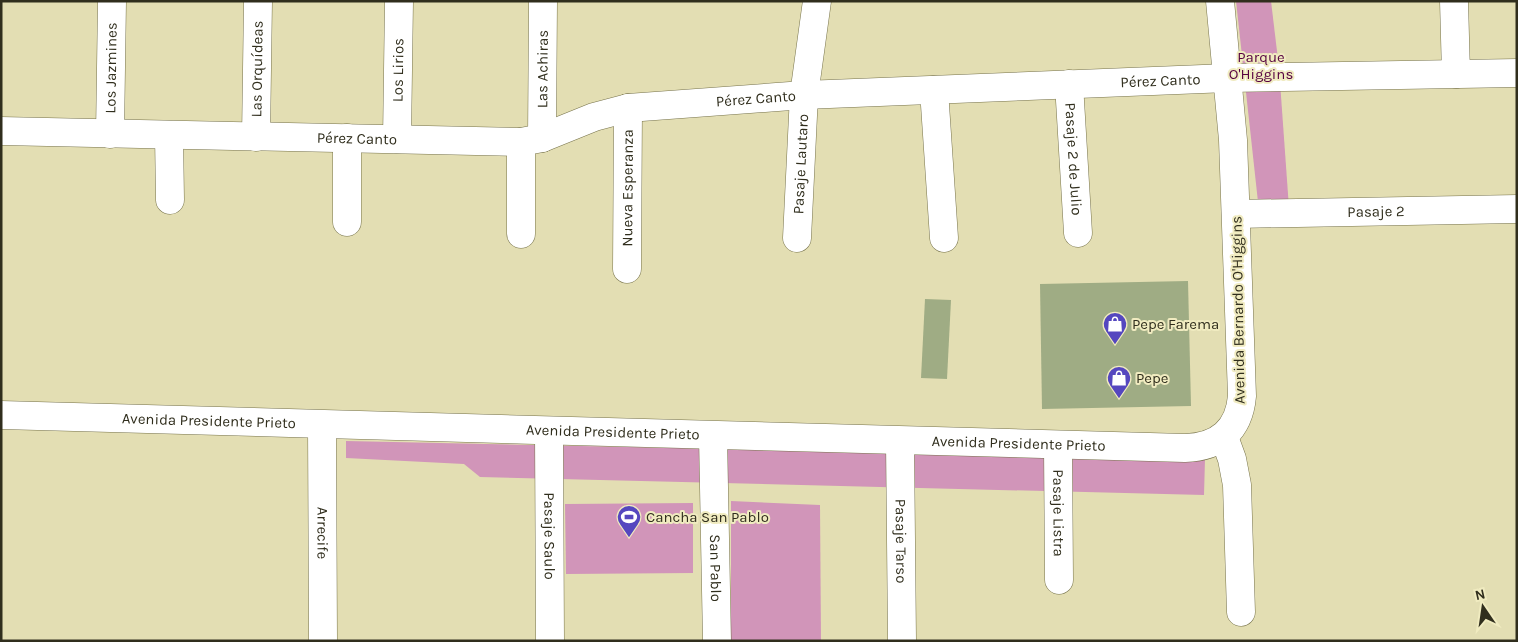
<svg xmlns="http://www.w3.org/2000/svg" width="1518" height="642" viewBox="0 0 1518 642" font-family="Karla,sans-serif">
	<rect width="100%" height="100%" fill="#e3deb3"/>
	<g fill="#d195b9">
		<path d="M1236 1H1271L1279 68 1289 208 1259 211Z"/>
		<path d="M346 441 1205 459 1204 495 480 477 464 464 346 458Z"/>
		<path d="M731 501 820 505 821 641H731Z"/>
		<path d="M693 503V573L566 574 565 504Z"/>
	</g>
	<g fill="#9fac84">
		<path d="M1188 281 1191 406 1042 409 1040 284Z"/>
		<path d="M925 299 951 300 947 379 921 378Z"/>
	</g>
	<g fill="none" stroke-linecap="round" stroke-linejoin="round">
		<g stroke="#77734b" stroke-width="29">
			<g id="minor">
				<path d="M1454 1 1456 74"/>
				<path id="s1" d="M1069 84 1078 233"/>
				<path d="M934 90 944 238"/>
				<path id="s2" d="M1 131 521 142 542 138 594 117 628 108 804 95 1228 78 1517 73"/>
				<path id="s3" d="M110 134 112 1"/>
				<path d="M169 135 170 200"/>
				<path id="s4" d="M256 137 258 1"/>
				<path id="s5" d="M542 138 543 1"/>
				<path id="s6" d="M397 139 399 1"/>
				<path id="s7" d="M1236 214 1517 209"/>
				<path d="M347 222V138"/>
				<path d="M521 234V142"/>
				<path id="s8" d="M797 238 804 95 817 1"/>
				<path id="s9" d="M627 269 628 108"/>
				<path id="s10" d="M322 425 323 641"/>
				<path id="s11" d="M549 431 550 641"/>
				<path id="s12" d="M713 436 717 641"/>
				<path d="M1224 437 1232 459 1237 485 1241 612"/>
				<path id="s13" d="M900 441 902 640"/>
				<path id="s14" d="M1058 445 1059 580"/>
			</g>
		</g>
		<g stroke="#77734b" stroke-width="29">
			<g id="major">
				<path id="s15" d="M1 415 1185 448C1219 447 1239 430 1242 396L1233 140 1220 1"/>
			</g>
		</g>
		<use href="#minor" stroke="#fff" stroke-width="28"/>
		<use href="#major" stroke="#fff" stroke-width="28"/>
	</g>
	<defs>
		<g id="shop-pin" transform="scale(1.25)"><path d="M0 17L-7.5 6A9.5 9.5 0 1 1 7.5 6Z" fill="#5547bf" stroke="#f0ebc0"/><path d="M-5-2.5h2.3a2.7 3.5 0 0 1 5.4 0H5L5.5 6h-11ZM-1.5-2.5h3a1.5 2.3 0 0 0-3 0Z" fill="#fff"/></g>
		<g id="stadium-pin" transform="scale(1.25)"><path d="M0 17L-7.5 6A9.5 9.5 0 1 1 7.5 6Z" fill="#5547bf" stroke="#f0ebc0"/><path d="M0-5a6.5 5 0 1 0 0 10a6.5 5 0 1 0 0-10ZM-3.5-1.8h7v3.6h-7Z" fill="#fff"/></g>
	</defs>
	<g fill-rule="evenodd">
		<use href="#shop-pin" x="1115" y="324"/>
		<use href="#shop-pin" x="1119" y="378"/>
		<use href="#stadium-pin" x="629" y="517"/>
	</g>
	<g text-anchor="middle" stroke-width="4" stroke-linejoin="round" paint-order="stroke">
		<g font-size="15" fill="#560240" stroke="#f0ebc0">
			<text x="1261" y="62">Parque<tspan x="1261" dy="17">O'Higgins</tspan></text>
		</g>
		<g font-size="15" fill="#302e1d" stroke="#f0ebc0">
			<text dy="5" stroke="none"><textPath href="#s3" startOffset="66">Los Jazmines</textPath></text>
			<text dy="5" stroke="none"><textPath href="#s4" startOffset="68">Las Orquídeas</textPath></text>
			<text dy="5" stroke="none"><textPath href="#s6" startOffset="69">Los Lirios</textPath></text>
			<text dy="5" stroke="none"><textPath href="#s5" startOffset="69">Las Achiras</textPath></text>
			<text dy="5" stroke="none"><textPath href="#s2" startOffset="1166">Pérez Canto</textPath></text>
			<text dy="5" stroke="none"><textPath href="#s2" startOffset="761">Pérez Canto</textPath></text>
			<text dy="5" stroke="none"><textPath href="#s2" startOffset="356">Pérez Canto</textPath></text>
			<text dy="5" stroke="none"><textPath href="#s1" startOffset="75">Pasaje 2 de Julio</textPath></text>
			<text dy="5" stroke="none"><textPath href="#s8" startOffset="74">Pasaje Lautaro</textPath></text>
			<text dy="5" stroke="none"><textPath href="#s9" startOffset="81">Nueva Esperanza</textPath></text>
			<text dy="5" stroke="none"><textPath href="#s7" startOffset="140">Pasaje 2</textPath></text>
			<text transform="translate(1238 310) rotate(-91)" y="5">Avenida Bernardo O'Higgins</text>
			<text dy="5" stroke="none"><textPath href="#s15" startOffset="208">Avenida Presidente Prieto</textPath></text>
			<text dy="5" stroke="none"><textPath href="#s15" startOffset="612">Avenida Presidente Prieto</textPath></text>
			<text dy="5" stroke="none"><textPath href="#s15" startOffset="1018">Avenida Presidente Prieto</textPath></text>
			<text dy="5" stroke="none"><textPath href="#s14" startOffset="68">Pasaje Listra</textPath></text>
			<text dy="5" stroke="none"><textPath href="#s10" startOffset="108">Arrecife</textPath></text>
			<text dy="5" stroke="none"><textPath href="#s11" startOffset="105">Pasaje Saulo</textPath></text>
			<text dy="5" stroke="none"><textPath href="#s13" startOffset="100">Pasaje Tarso</textPath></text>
			<text dy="5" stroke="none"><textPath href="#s12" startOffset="132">San Pablo</textPath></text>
		</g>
		<g font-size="15" fill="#302e1d" stroke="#f0ebc0" text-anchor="start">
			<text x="1132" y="329">Pepe Farema</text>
			<text x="1136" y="383">Pepe</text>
			<text x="646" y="522">Cancha San Pablo</text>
		</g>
	</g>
	<rect width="1518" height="642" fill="none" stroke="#302e1d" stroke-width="5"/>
	<g transform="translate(1483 607) rotate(347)" stroke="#f0ebc0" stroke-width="4" paint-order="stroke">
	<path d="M0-4L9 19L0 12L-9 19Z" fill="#302e1d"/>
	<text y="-8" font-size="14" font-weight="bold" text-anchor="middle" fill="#302e1d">N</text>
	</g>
</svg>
